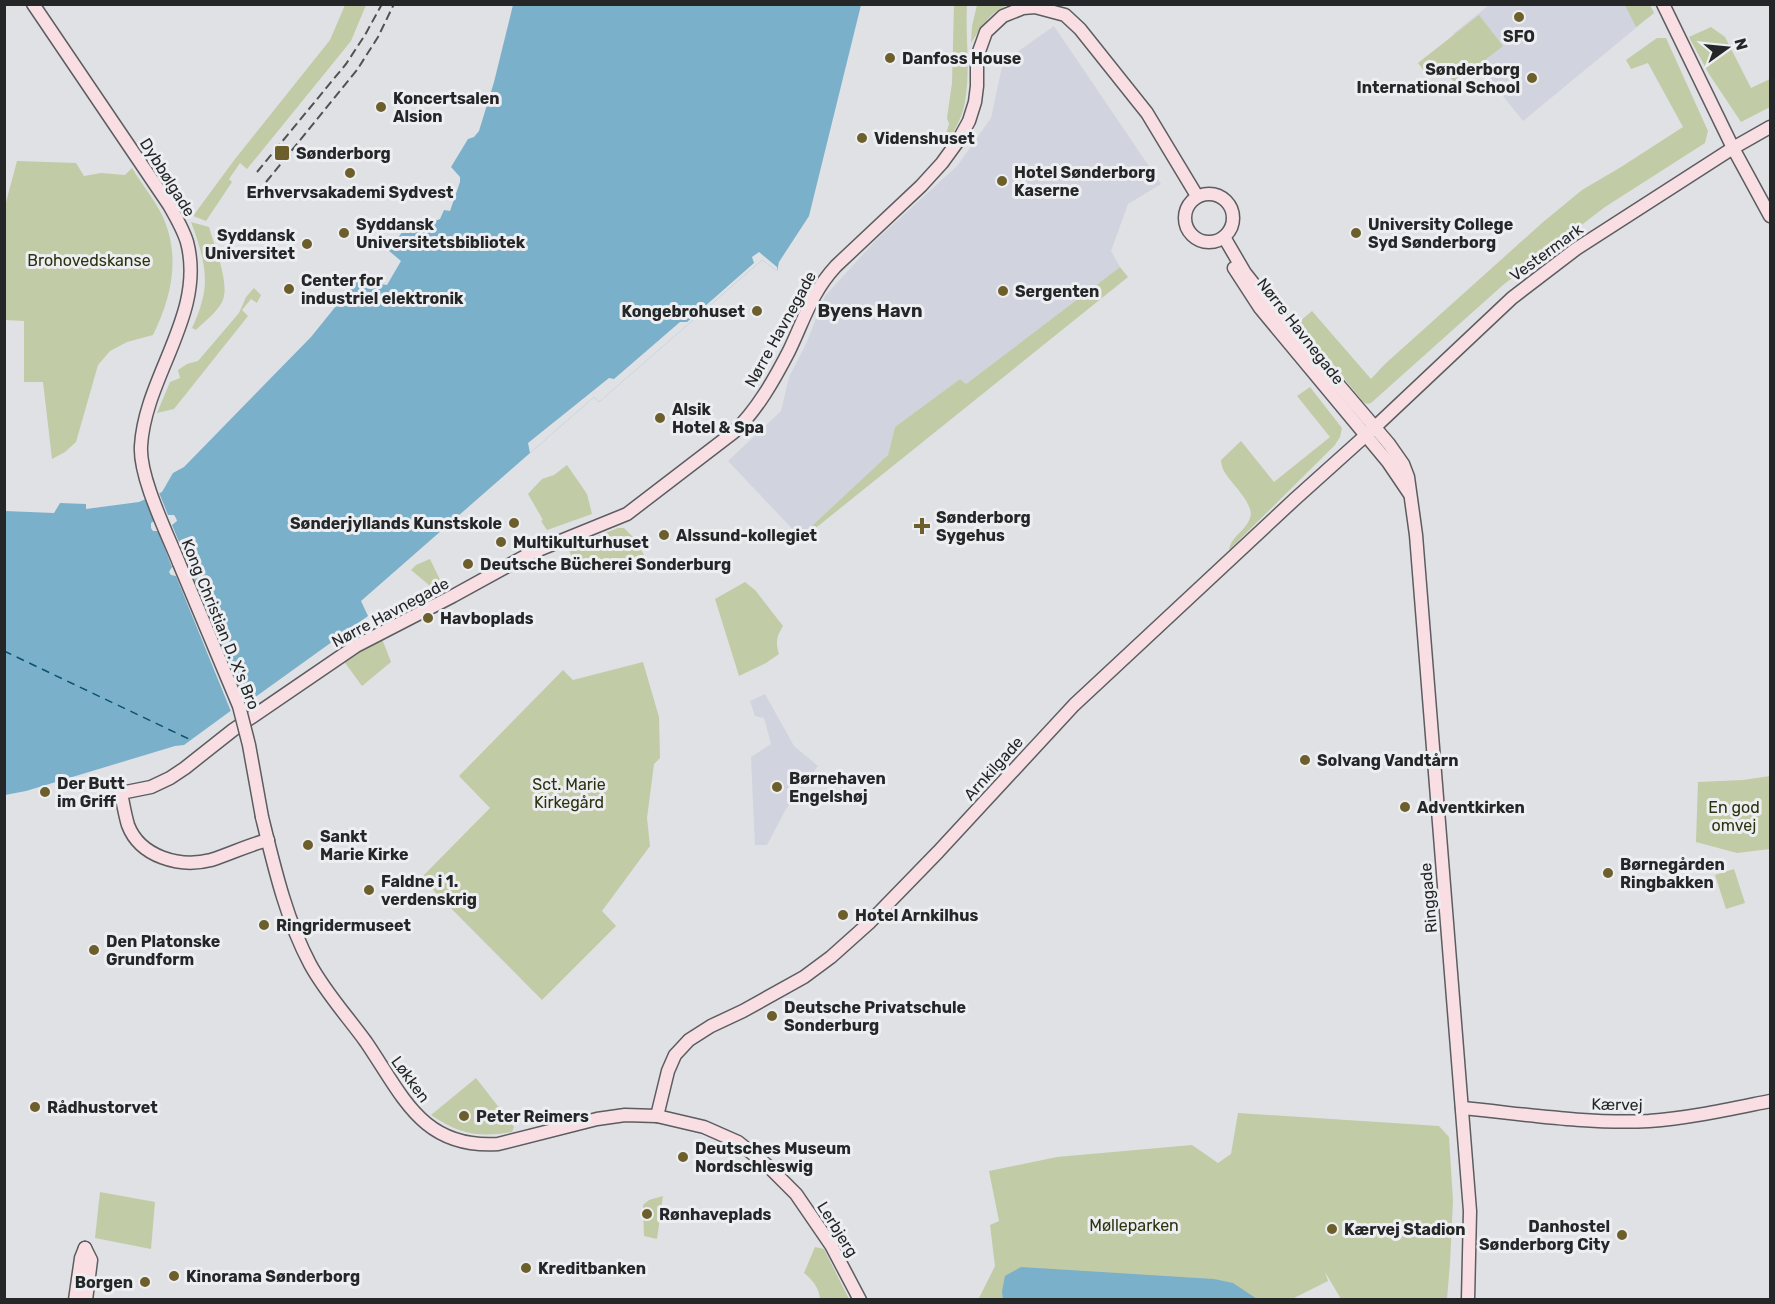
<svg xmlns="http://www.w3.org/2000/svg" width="1775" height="1304" viewBox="0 0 1775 1304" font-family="Rubik,sans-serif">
	<rect width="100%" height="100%" fill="#e0e1e4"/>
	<g fill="#d1d4de">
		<path d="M1489 5H1650L1654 13 1523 121 1453 34Z"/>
		<path d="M1054 26 1161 184 1128 204 1111 251 1120 267 966 384 960 379 895 427 888 455 800 537 728 461 781 411 789 377 806 344 825 296 876 240 957 166 991 118 1003 62Z"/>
		<path d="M765 694 794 746 818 766 786 809 767 845H755L751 757 771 744 764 718 755 716 750 701Z"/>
	</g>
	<g fill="#c1cba6">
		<path d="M345 5H366L351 41 247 169 240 163 229 179 232 182 206 221 193 216 235 159 330 40Z"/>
		<path d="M954 5H967C965 40 972 76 963 111 960 120 955 129 951 137L946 134 949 124 947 118 952 83Z"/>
		<path d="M977 5H1008C989 12 982 27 971 43L972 26Z"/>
		<path d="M1625 5H1650L1654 13 1636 27Z"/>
		<path d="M1479 15 1503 46 1455 83 1441 66 1428 76 1418 63Z"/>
		<path d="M1711 27 1725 37 1751 88 1770 79V107L1741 122 1709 74 1689 37Z"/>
		<path d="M1657 38H1666L1708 131 1705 143 1605 207 1503 285 1371 403 1367 404 1363 402 1299 322 1312 311 1371 379 1385 364 1542 223 1582 190 1621 167 1683 127 1648 63 1631 69 1626 60Z"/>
		<path d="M17 161 76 163 84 176 101 173 125 175 132 168C141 183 154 199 162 215 181 255 172 297 153 335L127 342 110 351 98 365 76 442 65 452 52 459 43 382H24V321L5 320V206Z"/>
		<path d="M191 222 209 227C214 245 231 286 222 302 217 312 205 321 196 330L192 328C196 319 200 310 202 301 210 275 200 246 191 222Z"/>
		<path d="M1120 267 1128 277 802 539 800 537 888 455 895 427 960 379 966 384Z"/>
		<path d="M254 288 261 295 257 303 251 299 242 310 248 316 174 409 157 413 170 382 180 378 178 370 187 364 198 361 239 313 246 297Z"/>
		<path d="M1310 387 1342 428 1340 437 1335 445 1229 550C1231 536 1246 531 1250 518 1256 504 1228 481 1223 469 1222 466 1221 463 1221 460L1241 441 1274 482 1330 437 1297 396Z"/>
		<path d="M567 465 587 494 592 514 547 530 541 521 543 520 528 494 542 479 554 475Z"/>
		<path d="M618 528H624L634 538 644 555 578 572 568 548Z"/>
		<path d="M430 559 442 584 435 590 411 570 416 565Z"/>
		<path d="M745 582 755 590 783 626C777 636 775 642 779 654L766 663 739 676 715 599Z"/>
		<path d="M382 639 391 662 362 686 343 660Z"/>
		<path d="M643 662 659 717 660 758 654 764 647 818 650 846 602 911 616 926 542 1000 421 878 490 808 459 776 563 670 573 680Z"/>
		<path d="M1770 776V849L1737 853 1696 842 1698 782 1743 780Z"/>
		<path d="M1734 869 1745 903 1726 909 1715 875Z"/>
		<path d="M476 1078 514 1127 512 1132C479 1138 459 1134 431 1115Z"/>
		<path d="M1238 1113 1439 1126 1449 1137 1453 1201 1450 1263 1447 1299H1341L1325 1272 1328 1281 1292 1299 978 1300 995 1266 990 1225 999 1221 989 1171 1057 1157 1192 1145 1218 1163 1231 1154Z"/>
		<path d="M100 1192 155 1202 151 1249 95 1238Z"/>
		<path d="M663 1196 657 1239 644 1236 643 1205 649 1200Z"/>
		<path d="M815 1247 824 1249 849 1299H820C819 1288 813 1280 804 1273Z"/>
	</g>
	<g fill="#7bb0ca">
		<path d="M513 5H861L809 216 779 262 777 271 762 260 599 402 594 397 361 601 368 616 254 698 251 696 184 745 175 746 26 791 5 795V511L54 513 60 503 86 504V509L139 502 162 492 173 473 184 467 311 337 357 280 387 285 401 261 388 250 412 220 435 221 440 219 444 210 450 211 460 182V177L451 167 468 139 474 137 479 131 494 82Z"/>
		<path d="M1021 1267 1214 1279 1233 1283 1257 1299H1003L1002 1291 1005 1276Z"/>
	</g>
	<g fill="#e0e1e4">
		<path d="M759 252 777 267V271L762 260 599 402 594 397 530 453 528 443 609 378 614 379 680 322H687L754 263 752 257Z"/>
		<path d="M158 490 168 515H174L176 518 177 521 172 525 187 561 190 560 194 563 195 566 191 571 244 705 232 714 176 576 171 575 169 572 172 567 158 531H153L151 528V523L154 521 144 497Z"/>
	</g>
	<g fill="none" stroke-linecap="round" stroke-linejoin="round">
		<path stroke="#0a526d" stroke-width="1.5" stroke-dasharray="8 6" stroke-linecap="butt" d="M4 651 191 740"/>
		<g stroke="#5c5d60" stroke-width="15">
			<g id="secondary">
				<path d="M33 4 169 205C176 217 183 229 187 242 206 314 145 376 141 446 139 477 167 533 179 563"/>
				<path d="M1663 4 1733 148 1770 216"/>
				<circle cx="1209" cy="218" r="24"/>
				<path d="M1224 237 1245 273 1268 302 1389 444 1403 464 1408 477 1416 535 1470 1211 1468 1300"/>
				<path d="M1234 268 1260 308 1388 462 1409 493"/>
				<path d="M262 817C274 866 286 919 310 964 325 992 348 1017 366 1042 403 1096 422 1149 498 1144L597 1119 625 1115 657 1116 704 1127 738 1142 768 1166 796 1194 831 1245 860 1300"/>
				<path d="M268 840C248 845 230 854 211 860 180 868 140 857 128 825 125 815 123 803 121 793L151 787 170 778 185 768 233 730 356 646 453 596 531 553 627 514 734 432C757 410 774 380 789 351 804 320 811 293 836 266L921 186 942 163 958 141 969 121 975 102 977 86V57L986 32 1003 16 1023 8 1035 7 1065 15 1080 29 1147 113 1197 196"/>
				<path d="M1462 1108C1524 1114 1587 1124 1649 1121 1690 1118 1730 1109 1770 1101"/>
				<path d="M657 1116 668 1071 675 1055 689 1040 711 1026 743 1011 804 977 831 957 869 923 938 852 1074 705 1295 499 1374 428 1512 298 1576 249 1733 148 1770 127"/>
				<path d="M85 1248 91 1260 86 1300"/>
				<path d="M75 1300 81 1258 85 1248"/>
			</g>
		</g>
		<use href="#secondary" stroke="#f9dfe3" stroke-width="12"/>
		<g stroke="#515254" stroke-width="2" stroke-dasharray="9 4.5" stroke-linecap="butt">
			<path d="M257 172 346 64 365 35 382 4"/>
			<path d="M266 182 357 70 378 37 394 4"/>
		</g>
		<g stroke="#5c5d60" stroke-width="15" stroke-linecap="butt">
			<path id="secondary-bridge" d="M179 563 239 706 249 745 262 817"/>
		</g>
		<use href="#secondary-bridge" stroke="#f9dfe3" stroke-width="12"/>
	</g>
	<g fill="#6d5f2c" stroke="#edeef1" stroke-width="2">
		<circle cx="1519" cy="17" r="6"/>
		<circle cx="890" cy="58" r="6"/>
		<circle cx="1532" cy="78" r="6"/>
		<circle cx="381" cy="107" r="6"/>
		<circle cx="862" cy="138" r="6"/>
		<rect x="274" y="145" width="16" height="16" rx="3"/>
		<circle cx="350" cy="173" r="6"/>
		<circle cx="1002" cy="181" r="6"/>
		<circle cx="344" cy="233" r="6"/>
		<circle cx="1356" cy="233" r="6"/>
		<circle cx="307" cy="244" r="6"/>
		<circle cx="289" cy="289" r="6"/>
		<circle cx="1003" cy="291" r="6"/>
		<circle cx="757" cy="311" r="6"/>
		<circle cx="660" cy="418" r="6"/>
		<circle cx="514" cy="523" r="6"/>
		<path d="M919 517h6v6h6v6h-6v6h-6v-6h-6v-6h6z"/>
		<circle cx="664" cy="535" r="6"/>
		<circle cx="501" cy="542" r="6"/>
		<circle cx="468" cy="564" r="6"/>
		<circle cx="428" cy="618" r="6"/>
		<circle cx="1305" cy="760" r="6"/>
		<circle cx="777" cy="787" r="6"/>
		<circle cx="45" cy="792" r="6"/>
		<circle cx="1405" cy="807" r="6"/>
		<circle cx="308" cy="845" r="6"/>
		<circle cx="1608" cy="873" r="6"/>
		<circle cx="369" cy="890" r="6"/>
		<circle cx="843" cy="915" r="6"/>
		<circle cx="264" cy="925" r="6"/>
		<circle cx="94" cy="950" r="6"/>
		<circle cx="772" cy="1016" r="6"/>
		<circle cx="35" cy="1107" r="6"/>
		<circle cx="464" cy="1116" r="6"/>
		<circle cx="683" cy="1157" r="6"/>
		<circle cx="647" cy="1214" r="6"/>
		<circle cx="1332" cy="1229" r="6"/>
		<circle cx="1622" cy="1235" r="6"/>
		<circle cx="526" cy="1268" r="6"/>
		<circle cx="174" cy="1276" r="6"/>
		<circle cx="145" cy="1282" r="6"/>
	</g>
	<g text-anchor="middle" stroke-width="6" stroke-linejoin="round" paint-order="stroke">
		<g font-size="16" font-weight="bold" fill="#252627" stroke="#edeef1" text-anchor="start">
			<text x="1519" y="42" text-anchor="middle">SFO</text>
			<text x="902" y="64">Danfoss House</text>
			<text x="1520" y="75" text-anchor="end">Sønderborg<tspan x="1520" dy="18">International School</tspan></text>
			<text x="393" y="104">Koncertsalen<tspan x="393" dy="18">Alsion</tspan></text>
			<text x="874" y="144">Videnshuset</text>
			<text x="296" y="159">Sønderborg</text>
			<text x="1014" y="178">Hotel Sønderborg<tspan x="1014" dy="18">Kaserne</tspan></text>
			<text x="350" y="198" text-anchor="middle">Erhvervsakademi Sydvest</text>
			<text x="356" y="230">Syddansk<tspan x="356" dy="18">Universitetsbibliotek</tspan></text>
			<text x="1368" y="230">University College<tspan x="1368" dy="18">Syd Sønderborg</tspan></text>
			<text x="295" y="241" text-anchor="end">Syddansk<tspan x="295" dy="18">Universitet</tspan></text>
			<text x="301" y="286">Center for<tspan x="301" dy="18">industriel elektronik</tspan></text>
			<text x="1015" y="297">Sergenten</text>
			<text x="745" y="317" text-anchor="end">Kongebrohuset</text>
			<text x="672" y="415">Alsik<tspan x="672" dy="18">Hotel &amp; Spa</tspan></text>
			<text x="936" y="523">Sønderborg<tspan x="936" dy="18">Sygehus</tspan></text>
			<text x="502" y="529" text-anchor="end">Sønderjyllands Kunstskole</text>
			<text x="676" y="541">Alssund-kollegiet</text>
			<text x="513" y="548">Multikulturhuset</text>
			<text x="480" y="570">Deutsche Bücherei Sonderburg</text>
			<text x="440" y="624">Havboplads</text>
			<text x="1317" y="766">Solvang Vandtårn</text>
			<text x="789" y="784">Børnehaven<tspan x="789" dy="18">Engelshøj</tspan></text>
			<text x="57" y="789">Der Butt<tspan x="57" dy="18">im Griff</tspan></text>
			<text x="1417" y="813">Adventkirken</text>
			<text x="320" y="842">Sankt<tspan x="320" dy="18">Marie Kirke</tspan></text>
			<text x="1620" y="870">Børnegården<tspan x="1620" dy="18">Ringbakken</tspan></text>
			<text x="381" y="887">Faldne i 1.<tspan x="381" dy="18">verdenskrig</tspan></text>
			<text x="855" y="921">Hotel Arnkilhus</text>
			<text x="276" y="931">Ringridermuseet</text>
			<text x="106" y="947">Den Platonske<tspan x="106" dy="18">Grundform</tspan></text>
			<text x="784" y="1013">Deutsche Privatschule<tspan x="784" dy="18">Sonderburg</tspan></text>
			<text x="47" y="1113">Rådhustorvet</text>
			<text x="476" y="1122">Peter Reimers</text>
			<text x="695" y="1154">Deutsches Museum<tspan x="695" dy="18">Nordschleswig</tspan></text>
			<text x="659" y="1220">Rønhaveplads</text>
			<text x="1610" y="1232" text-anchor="end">Danhostel<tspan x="1610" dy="18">Sønderborg City</tspan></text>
			<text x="1344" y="1235">Kærvej Stadion</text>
			<text x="538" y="1274">Kreditbanken</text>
			<text x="186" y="1282">Kinorama Sønderborg</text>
			<text x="133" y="1288" text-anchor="end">Borgen</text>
		</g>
		<g font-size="16" fill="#252627" stroke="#edeef1">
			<text transform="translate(168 177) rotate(58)" y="6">Dybbølgade</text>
			<text transform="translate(1546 252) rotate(-36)" y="6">Vestermark</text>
			<text transform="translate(780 329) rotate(-61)" y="6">Nørre Havnegade</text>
			<text transform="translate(1301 331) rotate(52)" y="6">Nørre Havnegade</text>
			<text transform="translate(390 612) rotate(-28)" y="6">Nørre Havnegade</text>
			<text transform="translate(221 624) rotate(68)" y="6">Kong Christian D. X's Bro</text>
			<text transform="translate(993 768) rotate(-48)" y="6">Arnkilgade</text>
			<text transform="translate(1428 898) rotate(-95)" y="6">Ringgade</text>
			<text transform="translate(411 1079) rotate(54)" y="6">Løkken</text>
			<text transform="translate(1617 1104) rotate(1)" y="6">Kærvej</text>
			<text transform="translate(838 1229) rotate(58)" y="6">Lerbjerg</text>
		</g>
		<g font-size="16" fill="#2b330d" stroke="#edeef1">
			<text x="89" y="266">Brohovedskanse</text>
			<text x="569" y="790">Sct. Marie<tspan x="569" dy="18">Kirkegård</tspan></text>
			<text x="1734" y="813">En god<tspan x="1734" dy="18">omvej</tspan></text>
			<text x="1134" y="1231">Mølleparken</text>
		</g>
		<g font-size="18" font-weight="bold" fill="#252627" stroke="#edeef1">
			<text x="870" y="317">Byens Havn</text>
		</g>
	</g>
	<rect width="1775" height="1304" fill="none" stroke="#252627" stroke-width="12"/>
	<g transform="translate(1727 48) rotate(75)" stroke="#edeef1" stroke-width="4.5" paint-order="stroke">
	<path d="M0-4.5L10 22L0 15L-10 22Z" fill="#252627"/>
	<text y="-9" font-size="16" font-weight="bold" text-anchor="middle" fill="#252627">N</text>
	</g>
</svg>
